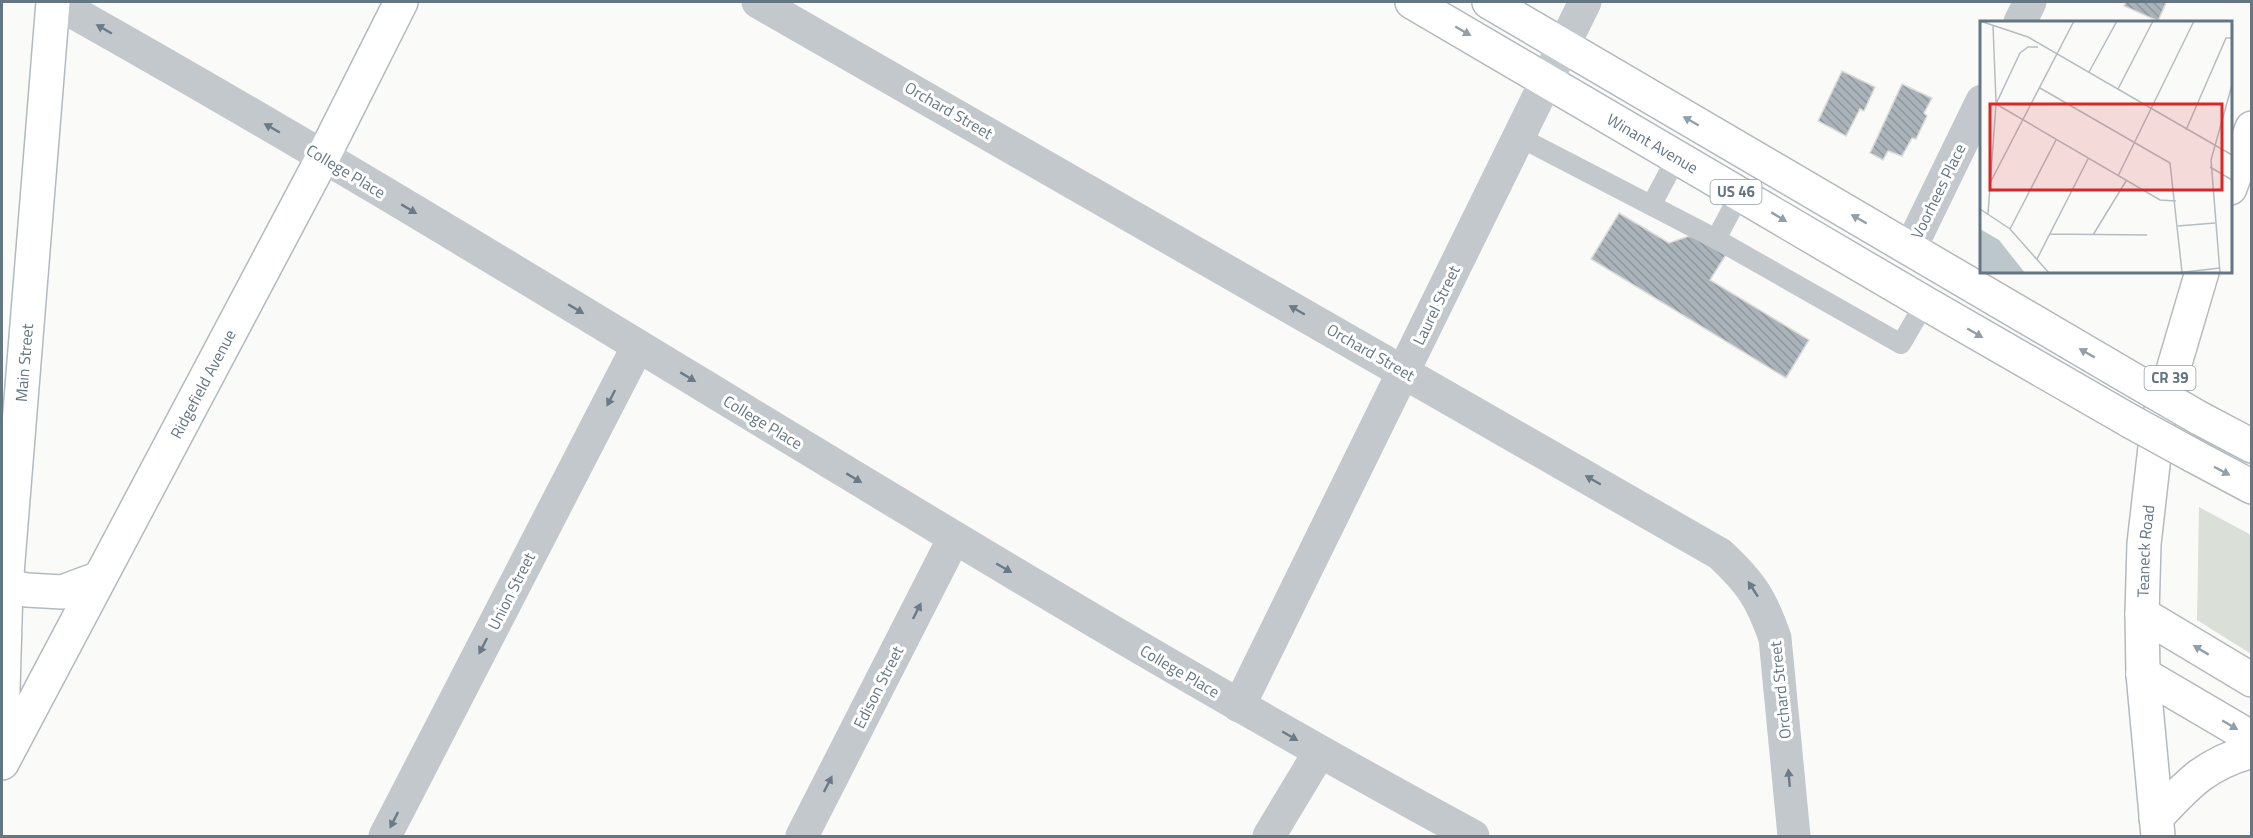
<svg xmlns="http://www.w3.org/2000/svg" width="2253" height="838" viewBox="0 0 2253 838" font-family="'Titillium Web',sans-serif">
	<defs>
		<pattern id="building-back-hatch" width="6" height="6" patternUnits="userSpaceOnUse" patternTransform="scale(1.5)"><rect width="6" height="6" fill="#aab3b9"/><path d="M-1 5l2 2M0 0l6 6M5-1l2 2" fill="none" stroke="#8e969c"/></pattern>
	</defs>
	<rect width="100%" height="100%" fill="#fafaf8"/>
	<path fill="#dadfd7" d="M2199 507 2251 535V654L2197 620Z"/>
	<g fill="url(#building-back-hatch)" stroke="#dcdcda" stroke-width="1.5">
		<path d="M2126 2H2162L2166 3 2158 21 2124 6Z"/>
		<path d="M1842 71 1875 87 1864 111 1860 109 1846 136 1818 121Z"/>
		<path d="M1902 84 1932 98 1924 113 1927 116 1916 139 1912 138 1902 156 1888 151 1883 160 1870 153Z"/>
		<path d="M1619 213 1669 243 1695 234 1727 253 1710 280 1809 340 1786 378 1591 259Z"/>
	</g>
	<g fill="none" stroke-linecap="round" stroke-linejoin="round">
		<g stroke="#b3babf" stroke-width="36">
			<g id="secondary">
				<path d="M6 586 27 590 62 592 97 579"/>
				<path d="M2143 674 2158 836"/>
				<path id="s1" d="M2 724 6 586 53 2"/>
				<path id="s2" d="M2 763 323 157 401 2"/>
			</g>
		</g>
		<g stroke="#b5babe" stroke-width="36">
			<g id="primary">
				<path d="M2230 188 2252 128"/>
				<path id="s3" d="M2143 674 2142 614 2144 544 2158 421 2202 272"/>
			</g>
		</g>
		<g stroke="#b4b9bd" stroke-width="36">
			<g id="highway">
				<path id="s4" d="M1412 2 1925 303 2130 421"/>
				<path d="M1489 2 2137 382"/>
				<path d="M2199 418 2252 446"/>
				<path d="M2192 455 2252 487"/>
				<path d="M2142 614 2252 680"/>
				<path d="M2143 674 2252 738"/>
				<path d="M2156 818C2188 784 2205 764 2252 751"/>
			</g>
		</g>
		<g stroke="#c3c8cc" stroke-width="20">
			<path d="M1519 137 1716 239 1901 344 1925 303"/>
			<path d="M1652 204 1677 157"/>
			<path d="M1716 239 1740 194"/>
		</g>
		<g stroke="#c3c8cc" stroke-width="33">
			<path d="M55 2C534 270 991 575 1473 836"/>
			<path d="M758 2 1720 554C1751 583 1761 598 1775 638L1794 836"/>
			<path d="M2020 22 2030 2"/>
			<path d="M1910 249 1982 101"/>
			<path d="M1239 706 1585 2"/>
			<path d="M385 836 638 346"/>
			<path d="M802 836 954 538"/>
			<path d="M1269 836 1319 753"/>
		</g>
		<use href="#secondary" stroke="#fff" stroke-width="33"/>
		<use href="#primary" stroke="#fff" stroke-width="33"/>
		<use href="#highway" stroke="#fff" stroke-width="33"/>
		<g stroke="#b4b9bd" stroke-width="36" stroke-linecap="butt">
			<g id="highway-bridge">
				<path d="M2137 382 2199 418"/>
				<path d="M2130 421 2192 455"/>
			</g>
		</g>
		<use href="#highway-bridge" stroke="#fff" stroke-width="33"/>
	</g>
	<defs><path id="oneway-solid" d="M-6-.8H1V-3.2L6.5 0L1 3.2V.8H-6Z" transform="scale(1.5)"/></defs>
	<g fill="#6a7a87">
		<use href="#oneway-solid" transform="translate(104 29) rotate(-150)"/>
		<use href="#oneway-solid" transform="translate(272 128) rotate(-150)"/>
		<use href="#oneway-solid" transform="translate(409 209) rotate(31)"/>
		<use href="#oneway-solid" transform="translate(576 309) rotate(31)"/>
		<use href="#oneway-solid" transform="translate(1297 310) rotate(-150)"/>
		<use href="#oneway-solid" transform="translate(688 377) rotate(31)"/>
		<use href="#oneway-solid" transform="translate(611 398) rotate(117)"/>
		<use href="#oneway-solid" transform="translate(854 478) rotate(31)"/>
		<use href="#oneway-solid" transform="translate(1593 480) rotate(-150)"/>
		<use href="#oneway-solid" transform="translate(1004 568) rotate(30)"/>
		<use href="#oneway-solid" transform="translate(1753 589) rotate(-123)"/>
		<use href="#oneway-solid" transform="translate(917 611) rotate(-63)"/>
		<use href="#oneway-solid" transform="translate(483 646) rotate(117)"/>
		<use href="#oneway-solid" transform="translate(1290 736) rotate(30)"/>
		<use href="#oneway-solid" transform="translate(1789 778) rotate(-95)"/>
		<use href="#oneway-solid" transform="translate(828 784) rotate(-63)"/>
		<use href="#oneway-solid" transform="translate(394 820) rotate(117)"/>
	</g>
	<g fill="#939fa8">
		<use href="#oneway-solid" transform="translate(1463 31) rotate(30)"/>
		<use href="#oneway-solid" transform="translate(1691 121) rotate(-150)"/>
		<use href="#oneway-solid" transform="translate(1779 217) rotate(31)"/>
		<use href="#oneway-solid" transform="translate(1859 219) rotate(-150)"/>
		<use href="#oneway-solid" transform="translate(1975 333) rotate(30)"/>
		<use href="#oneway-solid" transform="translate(2087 353) rotate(-150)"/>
		<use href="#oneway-solid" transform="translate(2222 471) rotate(28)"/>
		<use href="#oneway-solid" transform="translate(2201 650) rotate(-149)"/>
		<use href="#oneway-solid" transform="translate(2230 725) rotate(30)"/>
	</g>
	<g text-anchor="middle" stroke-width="6" stroke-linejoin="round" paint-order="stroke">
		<g fill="#fff" stroke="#939fa8" stroke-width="1.5">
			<rect x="1710.5" y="180" width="51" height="24" rx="4.5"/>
			<rect x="2144.5" y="366" width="51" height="24" rx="4.5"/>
		</g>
		<g font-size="15" font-weight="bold" fill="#657683">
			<text x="1736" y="197">US 46</text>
			<text x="2170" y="383">CR 39</text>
		</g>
		<g font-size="16" fill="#657683" stroke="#fff">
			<text transform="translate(949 110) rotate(30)" y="6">Orchard Street</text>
			<text dy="6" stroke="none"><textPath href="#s4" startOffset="279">Winant Avenue</textPath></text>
			<text transform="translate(346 171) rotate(31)" y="6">College Place</text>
			<text transform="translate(1938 191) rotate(-64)" y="6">Voorhees Place</text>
			<text transform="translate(1436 305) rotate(-64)" y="6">Laurel Street</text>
			<text transform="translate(1371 352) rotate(30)" y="6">Orchard Street</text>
			<text dy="6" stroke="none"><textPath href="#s1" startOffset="362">Main Street</textPath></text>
			<text dy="6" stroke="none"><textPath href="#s2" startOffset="429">Ridgefield Avenue</textPath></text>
			<text transform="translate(763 422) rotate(31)" y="6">College Place</text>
			<text dy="6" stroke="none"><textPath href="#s3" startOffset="123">Teaneck Road</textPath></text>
			<text transform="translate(511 591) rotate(-63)" y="6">Union Street</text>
			<text transform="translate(1180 671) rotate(30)" y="6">College Place</text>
			<text transform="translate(878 687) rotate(-63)" y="6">Edison Street</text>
			<text transform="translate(1780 690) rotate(-96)" y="6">Orchard Street</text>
		</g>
	</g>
	<g transform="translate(1980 21)">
		<rect width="252" height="252" fill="#fafaf8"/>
		<path d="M0 208 19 219 45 252H0Z" fill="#bbc7cb"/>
		<path fill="none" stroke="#b5bdc2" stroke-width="1.5" d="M0 0 48 16 252 134M13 4 16 81M40 32 48 26H58M109 51 137 0M60 67 190 142 202 251M138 68 173 0M16 83 180 179 196 180M206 109 246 17H252M230 146 252 159M138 155 214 0M10 162 94 0M0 188 30 208 69 252M8 193 16 83 40 32M198 205 235 202M30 208 76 119M70 213 167 214M113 214 146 160M57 238 108 138M196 252 240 247M240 252 231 139 252 64"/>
		<path fill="#d62828" fill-opacity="0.15" stroke="#d62828" stroke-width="3" d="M10 83H242V169H10Z"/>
		<rect width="252" height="252" fill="none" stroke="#657683" stroke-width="3"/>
	</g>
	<rect width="2253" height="838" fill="none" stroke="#657683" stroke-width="6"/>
</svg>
